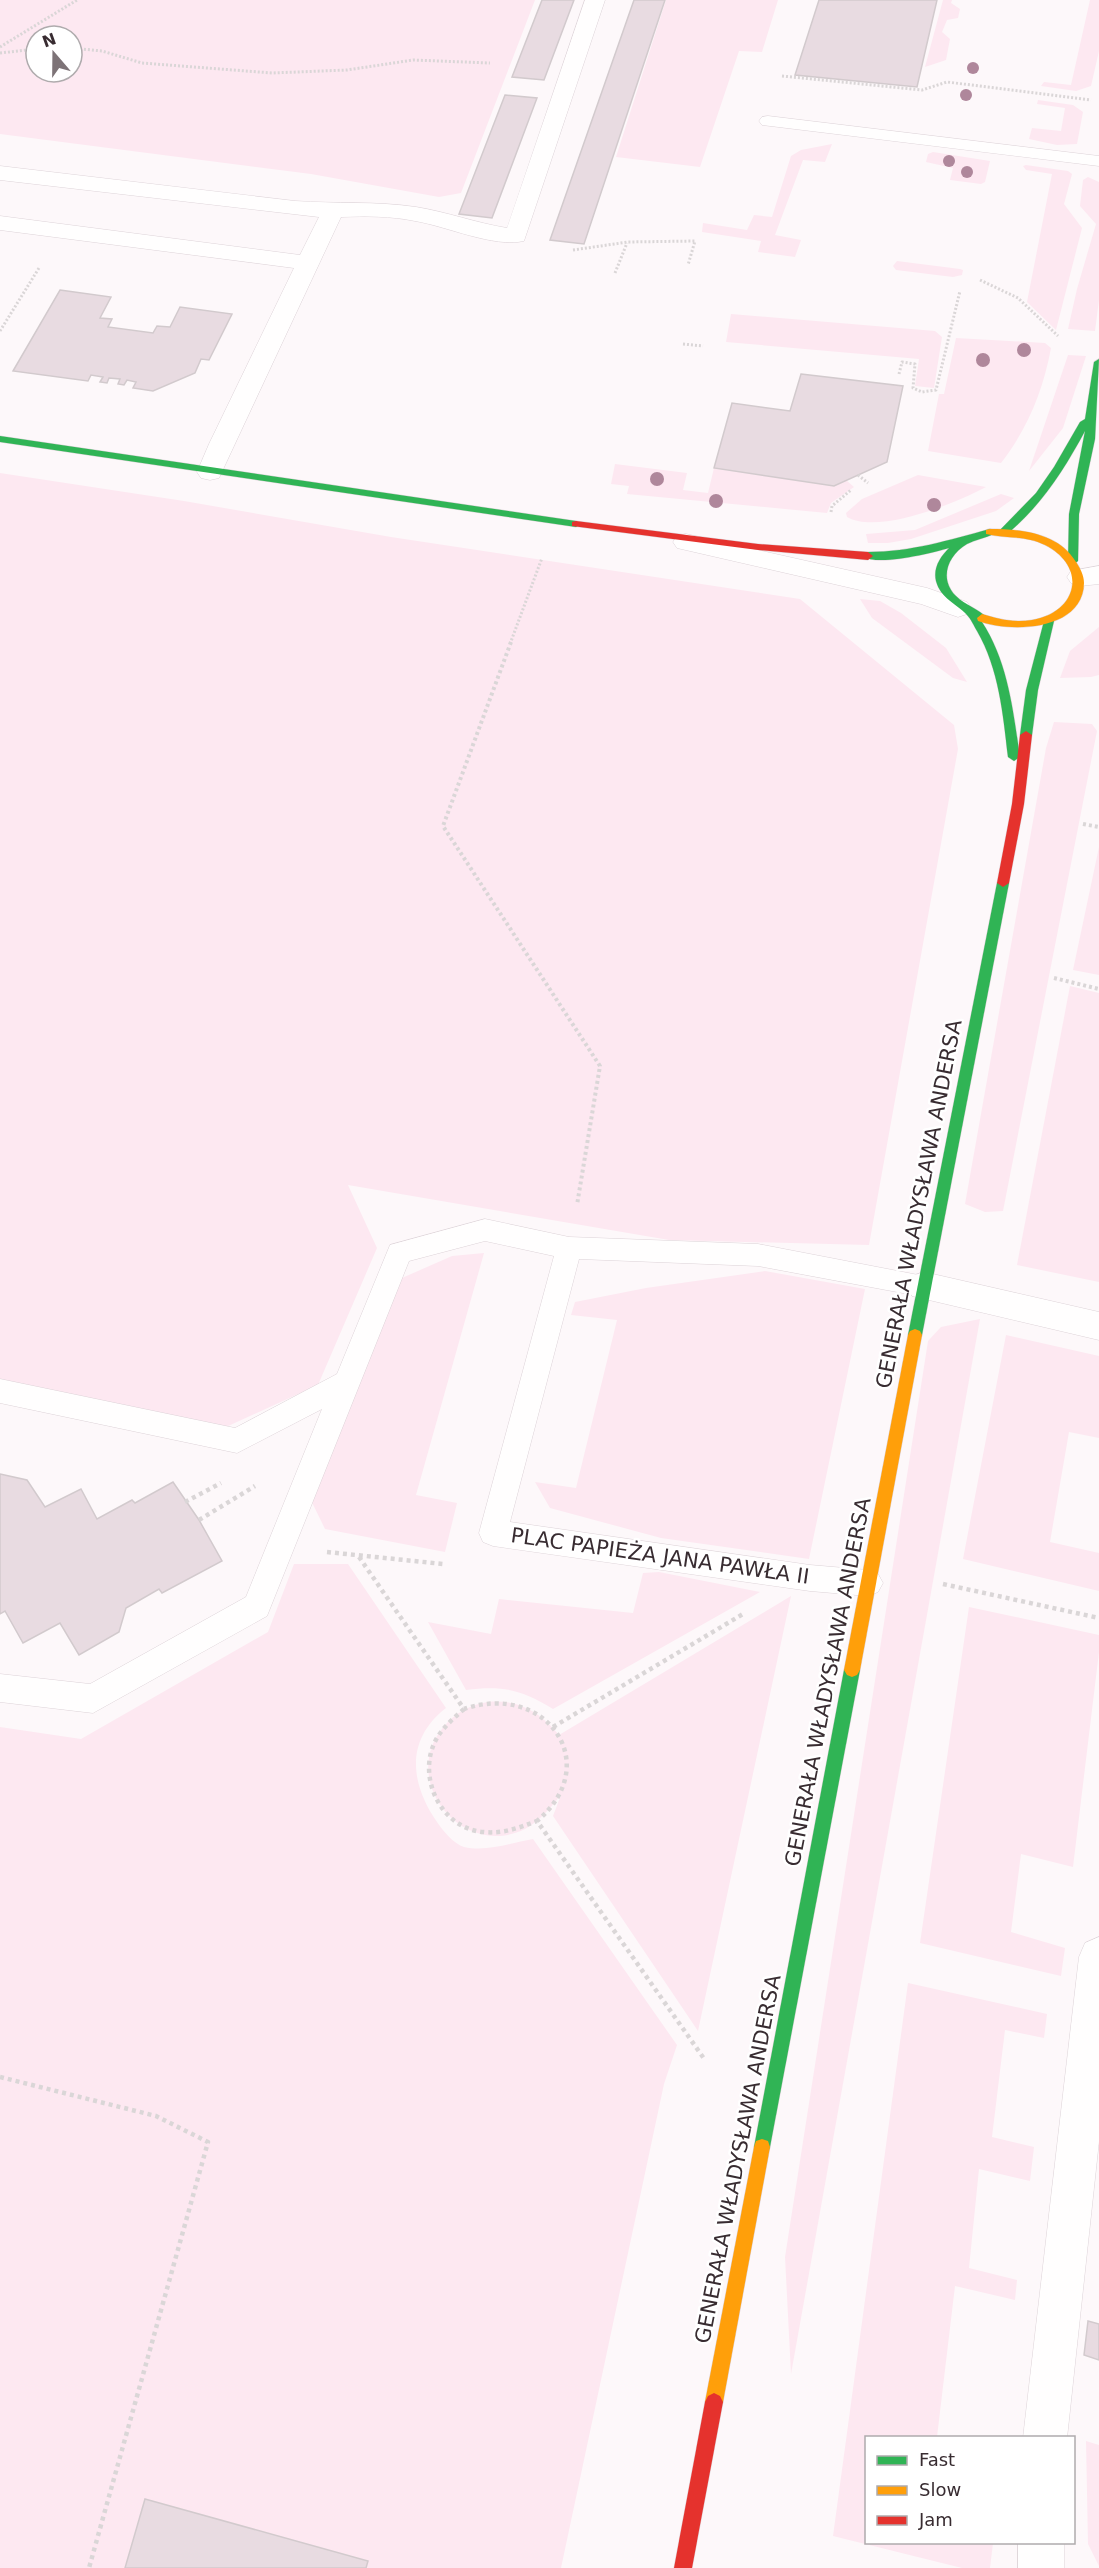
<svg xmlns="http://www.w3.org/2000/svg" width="1099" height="2568" viewBox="0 0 1099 2568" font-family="'DejaVu Sans',sans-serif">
	<rect width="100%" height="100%" fill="#fdf8fa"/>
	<g fill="#fde8f1" fill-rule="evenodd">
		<path d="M0 0H535L461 193 439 197 311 174 0 134ZM36 36H72V72H36Z"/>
		<path d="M666 0H778L762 52 739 51 700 167 616 157Z"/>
		<path d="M943 0H952L951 3 960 9 958 18 947 20 942 32 950 39 946 60 925 67Z"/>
		<path d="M1090 0H1099V51L1091 86 1076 91 1041 86 1044 82 1071 85Z"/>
		<path d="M1038 100 1073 105 1083 112 1077 144 1057 145 1029 139 1032 128 1061 131 1065 108 1037 104Z"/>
		<path d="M832 144 825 162 803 160 775 235 801 240 795 257 758 252 761 241 702 232 703 223 747 230 754 215 772 217 791 156 801 150Z"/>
		<path d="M933 152 990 161 985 182 981 184 950 180 953 168 926 162 928 154Z"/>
		<path d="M1026 165 1068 171 1072 174 1064 204 1082 228 1056 330 1027 302 1052 174 1026 170 1023 166Z"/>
		<path d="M1088 177 1099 182V300L1095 331 1068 329 1077 289 1096 224 1080 206 1083 180Z"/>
		<path d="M897 261 960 269 963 270 962 275 953 277 896 270 893 266Z"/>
		<path d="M731 314 935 331 942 337 934 388 915 386 919 359 726 342Z"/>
		<path d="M956 338 1045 343 1051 348C1043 391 1028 428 1001 463L928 451 939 394H944Z"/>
		<path d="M1068 355 1086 356 1063 428 1029 471Z"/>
		<path d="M615 464 687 473 683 490 708 493 714 468 834 486 846 480 854 487 831 503 827 513 627 494 629 486 611 484Z"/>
		<path d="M0 473 184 501 391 537 800 599 954 725 958 749 869 1245 669 1240 348 1185 377 1248 318 1385 226 1427 0 1391Z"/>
		<path d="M918 475 986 487C956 503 878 535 847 517L846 513 862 499Z"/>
		<path d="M1001 494 1014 498 996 511 911 539 888 543H868L866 534 915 530Z"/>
		<path d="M860 599 880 601 901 613 946 648 967 682 953 678 872 618Z"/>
		<path d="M1099 627V675L1091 677 1060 678 1070 651Z"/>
		<path d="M1054 722 1092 724 1097 731 1003 1211 985 1212 965 1204 1046 748Z"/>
		<path d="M1099 847V975L1073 970Z"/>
		<path d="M1070 986 1099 993V1282L1017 1265Z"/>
		<path d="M484 1253 416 1495 457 1503 445 1552 325 1529 305 1488 402 1278 452 1256Z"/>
		<path d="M765 1271 865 1289 809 1559 661 1538 550 1508 535 1482 576 1488 617 1320 571 1315 575 1302 646 1288Z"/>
		<path d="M980 1319 791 2374 785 2257 928 1341 941 1327Z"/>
		<path d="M1006 1335 1099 1356V1438L1069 1432 1050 1542 1099 1553V1591L963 1559Z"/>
		<path d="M294 1564H348L446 1708C405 1740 410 1783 437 1822 443 1831 454 1844 464 1847 487 1852 511 1843 533 1839L677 2045 664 2084 561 2568H0V1727L81 1739 268 1632Z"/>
		<path d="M659 1572 760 1592 553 1709C522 1690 503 1685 466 1690L428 1622 491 1634 499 1599 633 1613 643 1573Z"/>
		<path d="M791 1596 698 2031 553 1816 561 1795C550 1808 541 1820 525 1829 461 1861 394 1776 448 1722 459 1711 473 1704 488 1702 519 1699 540 1712 559 1735Z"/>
		<path d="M969 1607 1099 1635V1652L1073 1867 1021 1854 1011 1932 1065 1948 1061 1976 920 1943Z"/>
		<path d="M908 1983 1047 2014 1044 2038 1005 2030 992 2137 1034 2147 1030 2181 979 2169 969 2268 1017 2280 1015 2300 955 2286 937 2437 866 2438V2542L993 2543 990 2568H962L833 2536Z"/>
		<path d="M1086 2441 1099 2445V2566L1088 2544Z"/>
	</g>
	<g fill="#e8dbe1" stroke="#d2cacd" stroke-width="1.5">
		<path d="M542 0H574L544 80 512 77Z"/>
		<path d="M634 0H665L584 244 550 240Z"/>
		<path d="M819 0H937L917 87 795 75Z"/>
		<path d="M505 95 537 98 492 218 459 214Z"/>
		<path d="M60 290 111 297 100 318 112 319 108 327 153 333 157 326 170 327 180 307 232 314 209 360 201 359 195 373 153 391 133 388 136 382 127 380 124 385 118 384 120 379 109 378 107 383 100 382 103 377 91 375 88 381 13 371Z"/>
		<path d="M801 374 903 386 887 462 834 486 714 468 732 403 790 411Z"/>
		<path d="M0 1474 27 1480 45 1507 81 1489 97 1519 132 1500 135 1503 173 1482 199 1520 222 1561 162 1593 159 1589 126 1608 119 1632 79 1655 60 1623 23 1643 5 1611 0 1614Z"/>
		<path d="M1088 2321 1099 2324V2360L1084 2355Z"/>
		<path d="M145 2499 368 2561 366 2568H125Z"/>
	</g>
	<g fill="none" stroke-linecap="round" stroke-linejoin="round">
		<g stroke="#ddd3d8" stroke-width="1">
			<g id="lane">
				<path d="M768 116 1099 156V166L762 125 759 121 762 117Z"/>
				<path d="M485 1219 569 1237 758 1244 934 1278 938 1286 934 1294 924 1297 758 1266 579 1259 510 1522 810 1565 868 1570 878 1574 883 1583 878 1592 868 1596 810 1591 493 1546 483 1542 479 1533 554 1256 485 1241 409 1261 267 1616 93 1713 0 1702V1674L90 1684 246 1597 322 1409 237 1453 0 1403V1379L235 1428 337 1374 390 1245Z"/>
			</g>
		</g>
		<g stroke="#ddd3d8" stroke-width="1">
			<g id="street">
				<path d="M585 0H605L524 241C494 248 446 226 415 221 391 216 366 216 341 217L219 478 210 480 201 478 197 472 209 444 294 268 0 230V216L300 255 319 217 0 180V166L295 201C336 204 376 201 416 207 447 212 476 223 507 228Z"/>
				<path d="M686 534 927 588 967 602 971 608 967 614 958 617 921 604 677 548 673 542 677 536Z"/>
				<path d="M1099 566V584L1080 586 1071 583 1067 577 1071 571Z"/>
				<path d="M924 1272 1099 1312V1340L912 1296 907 1286 912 1276Z"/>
				<path d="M1099 1937V2141L1067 2438H1023L1079 1957 1085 1943Z"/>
				<rect x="1018" y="2542" width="46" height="26"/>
			</g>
		</g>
		<g stroke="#ddd3d8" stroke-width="1">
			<g id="fast">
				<path d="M1099 359 1095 439 1079 514 1078 561 1073 565 1068 561 1069 514 1085 431C1064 470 1041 506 1007 534H999L998 532 1036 493 1054 467 1080 422 1085 419 1094 362Z"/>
				<path d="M0 436 576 521 581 524 576 527 0 442Z"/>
				<path d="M990 529 994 530V534C985 538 975 540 967 544 947 556 939 579 956 596 965 605 979 609 987 618L982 622C1008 662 1013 710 1020 757L1014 761 1008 757C1003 714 999 669 977 631 974 626 971 619 967 615 956 603 941 599 936 581 933 568 940 557 949 548 932 553 876 567 863 556L868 552C911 552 949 540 990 529Z"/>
				<path d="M1049 617 1054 621 1038 690 1032 735 1026 739 1020 735 1026 690 1044 621Z"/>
				<path d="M1003 879 1009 883 922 1335 920 1339 915 1341 910 1339 908 1335 997 883Z"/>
				<path d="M852 1663 857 1665 860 1670 770 2147 768 2153 762 2155 756 2153 754 2147 844 1670 847 1665Z"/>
			</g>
		</g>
		<g stroke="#ddd3d8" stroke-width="1">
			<g id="slow">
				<path d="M990 529C1021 529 1059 533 1076 562 1080 568 1084 575 1084 583 1083 631 1011 633 978 621L977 618 982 614C998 619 1014 623 1032 620 1078 612 1088 567 1045 545 1026 535 1006 539 986 534V530Z"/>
				<path d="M915 1329 920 1331 922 1335 860 1670 857 1675 852 1677 847 1675 844 1670 908 1335 910 1331Z"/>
				<path d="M762 2139 768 2141 770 2147 723 2402 720 2408 714 2411 708 2408 705 2402 754 2147 756 2141Z"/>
			</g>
		</g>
		<g stroke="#ddd3d8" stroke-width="1">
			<g id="jam">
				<path d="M576 521 758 544 868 552 873 556 868 560 758 550 572 526V522Z"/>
				<path d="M1026 731 1032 735 1024 804 1009 883 1003 887 997 883 1012 804 1020 735Z"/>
				<path d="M714 2393 720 2396 723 2402 692 2568H674L705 2402 708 2396Z"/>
			</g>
		</g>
		<g stroke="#dad6d7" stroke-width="3" stroke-dasharray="2 2" stroke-linecap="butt">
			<path d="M0 47 77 0"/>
			<path d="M72 48 102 51 142 63 272 73 347 70 413 60 490 63"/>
			<path d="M0 53 36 49"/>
			<path d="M782 76 922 90 947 82 1091 100"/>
			<path d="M573 250 628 242 695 241 688 265"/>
			<path d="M615 273 627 243"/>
			<path d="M980 280 1018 298 1058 336"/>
			<path d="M0 331 39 268"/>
			<path d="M683 344 703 346"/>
			<path d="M899 374 902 362 915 364 913 388 922 392 936 390 960 291"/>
			<path d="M858 475 868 483"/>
			<path d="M831 512 832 506 851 490"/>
			<path d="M510 644 542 558"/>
		</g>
		<g stroke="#dad6d7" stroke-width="4" stroke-dasharray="3 3" stroke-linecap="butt">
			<path d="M511 642 443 826 600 1066 577 1205"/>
			<path d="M1083 824 1099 827"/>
			<path d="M1054 978 1099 989"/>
		</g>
		<g stroke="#dad6d7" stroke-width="4.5" stroke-dasharray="4 4" stroke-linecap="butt">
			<path d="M185 1502 221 1483"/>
			<path d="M199 1520 255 1486"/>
			<path d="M327 1552 443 1564"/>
			<path d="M359 1557 464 1709C546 1681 605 1764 537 1821L705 2060"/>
			<path d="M943 1584 1099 1618"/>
			<path d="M464 1709C456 1716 447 1724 441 1732 413 1768 437 1828 483 1832 503 1834 518 1828 537 1821"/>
			<path d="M553 1727 743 1614"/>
			<path d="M0 2077 156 2116 208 2142 89 2568"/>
		</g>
		<use href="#lane" fill="#fffefe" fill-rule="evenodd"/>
		<use href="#street" fill="#fffefe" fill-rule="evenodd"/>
		<use href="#fast" fill="#30b455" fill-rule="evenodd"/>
		<use href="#slow" fill="#ff9f0a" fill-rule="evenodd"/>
		<use href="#jam" fill="#e5322d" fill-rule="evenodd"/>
	</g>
	<g fill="#af879b">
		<circle cx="973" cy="68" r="6"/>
		<circle cx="966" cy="95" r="6"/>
		<circle cx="949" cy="161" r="6"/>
		<circle cx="967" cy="172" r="6"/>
		<circle cx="1024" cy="350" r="7"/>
		<circle cx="983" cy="360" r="7"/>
		<circle cx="657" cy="479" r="7"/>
		<circle cx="716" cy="501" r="7"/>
		<circle cx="934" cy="505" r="7"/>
	</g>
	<g text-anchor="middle" stroke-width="5" stroke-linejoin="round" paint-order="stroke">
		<g font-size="21" fill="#382c31" stroke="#fff">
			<text transform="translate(919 1204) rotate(-79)" y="7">GENERAŁA WŁADYSŁAWA ANDERSA</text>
			<text transform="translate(660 1556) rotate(8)" y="7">PLAC PAPIEŻA JANA PAWŁA II</text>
			<text transform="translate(828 1682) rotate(-79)" y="7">GENERAŁA WŁADYSŁAWA ANDERSA</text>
			<text transform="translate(738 2159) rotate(-79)" y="7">GENERAŁA WŁADYSŁAWA ANDERSA</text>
		</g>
	</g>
	<rect x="865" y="2436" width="210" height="108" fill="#ffffff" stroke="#afabad" stroke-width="1.5"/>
	<rect x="877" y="2456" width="30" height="9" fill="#30b455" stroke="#afabad" stroke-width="1.5"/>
	<text x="919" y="2466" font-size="18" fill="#382c31">Fast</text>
	<rect x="877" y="2486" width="30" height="9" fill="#ff9f0a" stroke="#afabad" stroke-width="1.5"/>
	<text x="919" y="2496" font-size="18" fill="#382c31">Slow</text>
	<rect x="877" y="2516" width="30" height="9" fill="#e5322d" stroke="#afabad" stroke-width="1.5"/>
	<text x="919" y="2526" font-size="18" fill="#382c31">Jam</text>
	<g transform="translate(54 54) rotate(340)"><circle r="28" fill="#ffffff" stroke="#afabad" stroke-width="1.5"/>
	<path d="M0-4.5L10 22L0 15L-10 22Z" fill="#7d7377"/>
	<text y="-9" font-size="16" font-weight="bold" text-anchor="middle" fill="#382c31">N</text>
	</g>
</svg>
